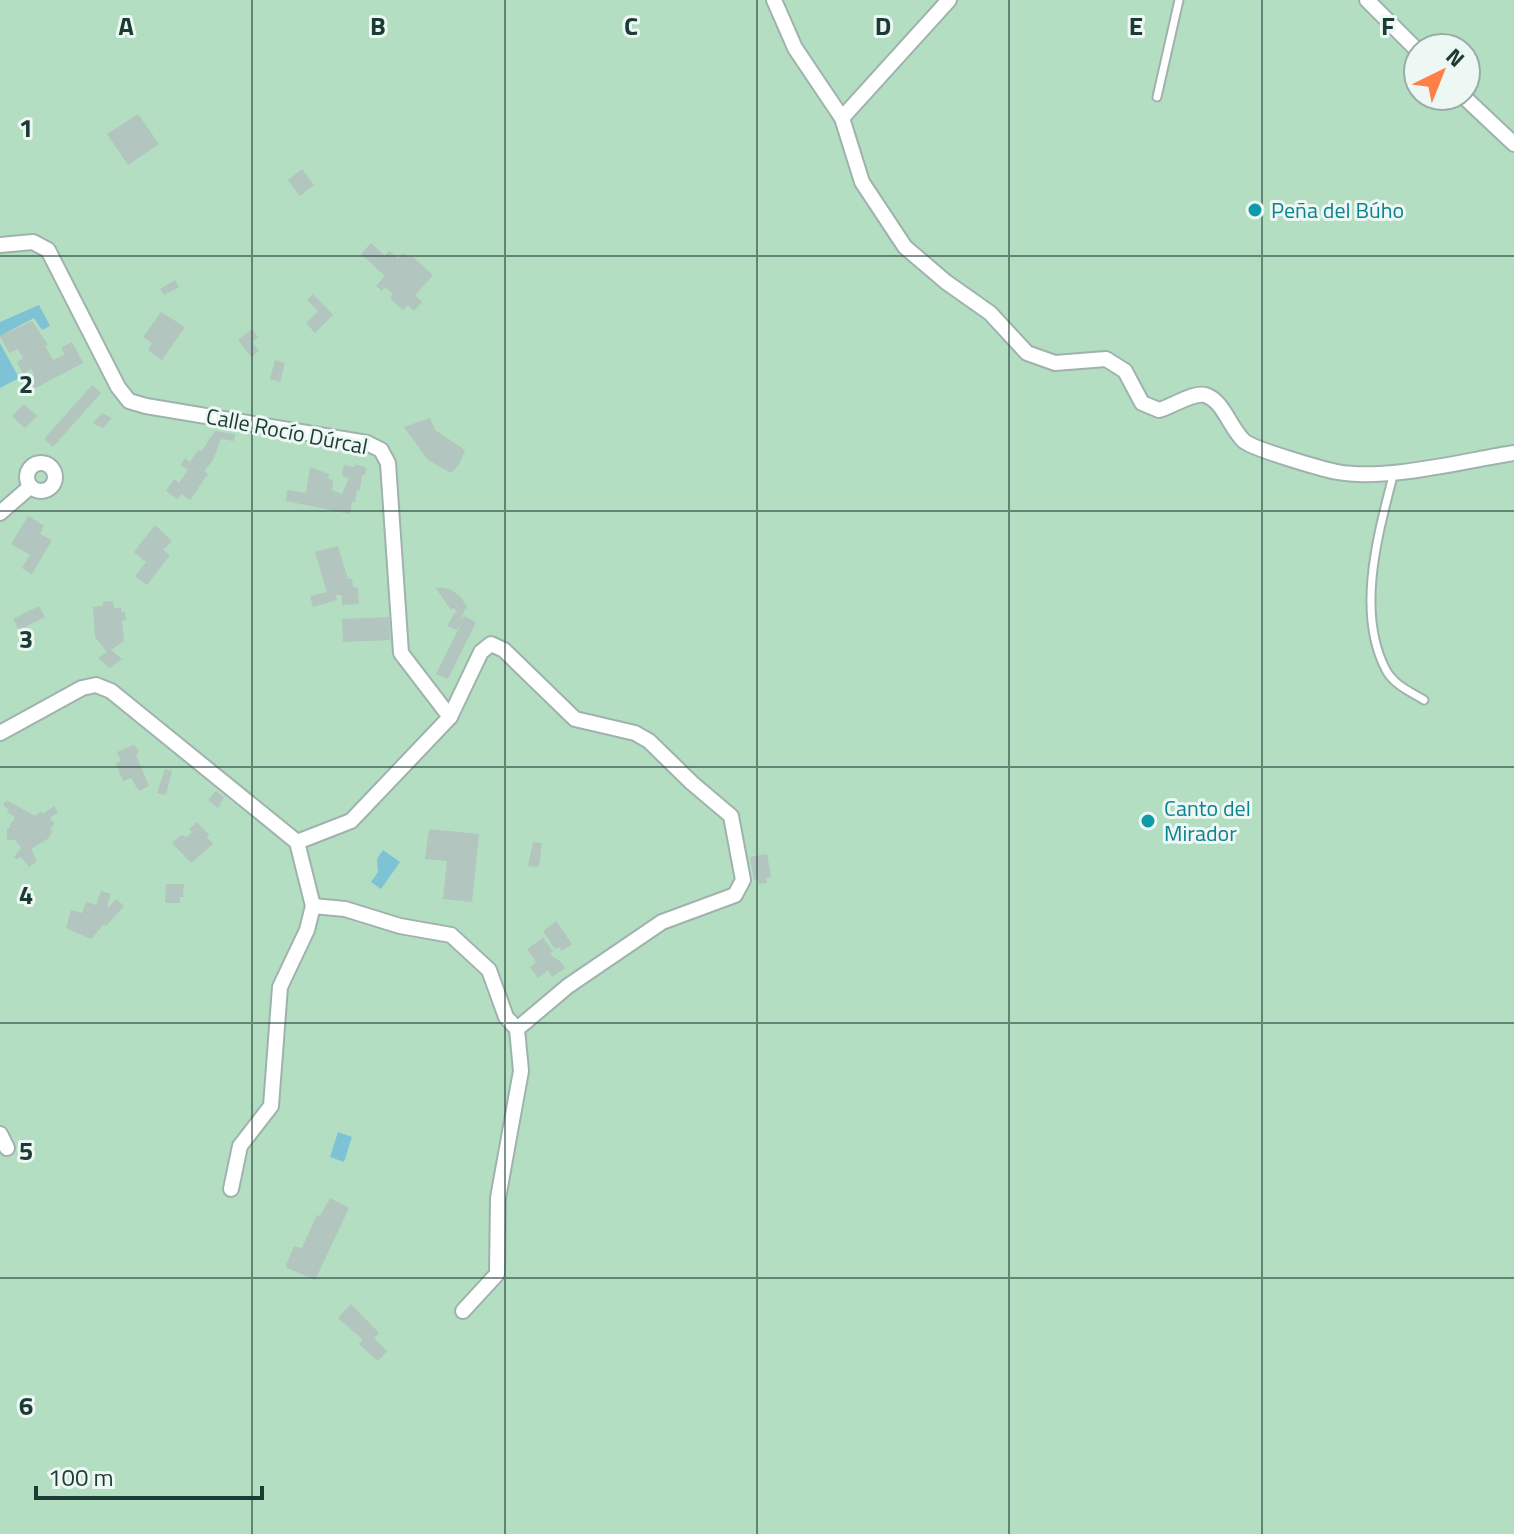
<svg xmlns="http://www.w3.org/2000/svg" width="1514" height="1534" viewBox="0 0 1514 1534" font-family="'Titillium Web',sans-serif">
	<rect width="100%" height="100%" fill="#ddeae5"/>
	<path fill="#b3dec2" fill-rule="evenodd" d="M0 0H1514V1534H0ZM1418 48H1466V96H1418Z"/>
	<g fill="#7ec2d6">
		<path d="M39 305 50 326 42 330 34 318 0 336V322Z"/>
		<path d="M0 343 19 378 0 388Z"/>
		<path d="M383 850 400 862 381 889 371 882 378 872 377 859Z"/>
		<path d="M338 1132 352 1137 344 1162 330 1157Z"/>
	</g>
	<g fill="#b2c5be">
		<path d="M138 114 159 144 128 165 107 134Z"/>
		<path d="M302 169 314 185 300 196 288 180Z"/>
		<path d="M371 243 385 256 389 251 398 259 403 253 409 258 411 255 433 275 415 295 422 302 414 311 408 305 403 310 390 298 393 294 385 287 382 291 376 286 385 276 361 254Z"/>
		<path d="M175 280 179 287 164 295 160 289Z"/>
		<path d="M313 294 333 315 315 333 306 323 318 311 307 300Z"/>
		<path d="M161 312 185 327 162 360 148 350 152 343 143 337Z"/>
		<path d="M32 321 48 345 45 346 53 360 65 354 61 348 72 342 83 363 32 390 26 379 34 374 31 369 23 374 17 362 23 358 18 349 9 353 0 336Z"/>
		<path d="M252 329 258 337 252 342 259 351 251 357 238 340Z"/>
		<path d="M275 360 285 363 280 382 270 379Z"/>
		<path d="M92 385 101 393 53 447 44 439Z"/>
		<path d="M24 404 37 416 25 428 12 416Z"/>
		<path d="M102 413 112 418 103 428 93 423Z"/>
		<path d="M430 418 435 430 465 450 459 464 451 473 428 460 404 427Z"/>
		<path d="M215 431 235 434 234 441 221 439 213 460 204 471 208 474 190 500 181 494 178 499 166 491 174 479 179 483 188 470 181 465 185 458 190 462 198 450 201 452Z"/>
		<path d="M356 464 366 468 365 475H362L360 490H357L355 502H352L350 514 286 501 287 490 306 493 310 467 329 474 328 479 333 480 332 490 342 494 349 478 342 476 344 465 354 467Z"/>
		<path d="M28 516 44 526 40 534 52 540 32 574 22 568 30 555 11 544Z"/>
		<path d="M155 525 172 541 163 550 170 555 147 585 135 576 146 562 134 552Z"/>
		<path d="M338 546 348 579H352L353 587 358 588 359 604 342 605V595H335L337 600 313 607 310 596 327 592 315 552Z"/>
		<path d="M435 587 450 589 460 596 469 610 466 608 460 620 464 616 476 622 448 679 436 674 461 624 456 630 447 626 456 611 454 608 451 610Z"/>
		<path d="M113 601 114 608H121L122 612H125L126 620 122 621 124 641 111 650 122 659 110 668 98 658 107 652 95 637 93 607 103 606V602Z"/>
		<path d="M39 606 45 617 19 630 13 619Z"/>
		<path d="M389 617 390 640 343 642 342 619Z"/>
		<path d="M134 745 139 751 136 755 149 786 139 791 131 778 123 781 116 763 121 761 117 752Z"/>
		<path d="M165 769 172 771 166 795 157 793Z"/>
		<path d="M216 791 224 797 218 808 208 800Z"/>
		<path d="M8 801 35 816 41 811 43 814 54 806 58 812 50 818 55 824 50 828 52 831 49 838 31 849 37 861 29 867 21 857 17 859 14 857 21 848 15 840H7V828H10V824L14 820V816L7 812 9 810 4 806V802Z"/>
		<path d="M197 822 209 835 207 837 213 844 191 863 172 843 181 835 187 837 192 832 189 829Z"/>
		<path d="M429 829 479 834 472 902 443 899 447 861 425 859Z"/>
		<path d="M533 842 542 843 539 867 528 866Z"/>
		<path d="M767 854 771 877 766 878 767 883 759 884 758 879 754 880 750 857Z"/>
		<path d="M166 884H184L183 897H180V903H165Z"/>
		<path d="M101 891 111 894 107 906 109 907 116 899 124 906 106 926 104 924 91 939 66 928 71 910 82 913 86 902 96 905Z"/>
		<path d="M556 921 572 944 562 951 559 947 555 949 543 931Z"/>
		<path d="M543 938 553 951 550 953 553 957 560 961 565 968 552 977 548 970 538 978 530 967 536 962 527 949Z"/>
		<path d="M330 1198 349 1208 315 1280 287 1268 286 1265 294 1246 302 1248 317 1215 320 1216Z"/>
		<path d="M351 1304 379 1333 374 1338 387 1351 378 1361 359 1344 363 1340 338 1318Z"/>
	</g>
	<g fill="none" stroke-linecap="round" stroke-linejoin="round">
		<g stroke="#a0b2ad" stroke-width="11">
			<g id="lane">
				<path d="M1157 97 1179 0"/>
				<path d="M1394 472C1379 531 1355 611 1386 670 1394 685 1411 692 1424 700"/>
			</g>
		</g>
		<g stroke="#a0b2ad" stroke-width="18">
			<g id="street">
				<path d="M774 0 795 48 842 118 862 182 905 247 946 282 990 313 1027 353 1055 363 1106 359 1125 371 1142 403 1159 410C1171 407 1193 392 1205 395 1223 400 1230 428 1244 441 1253 449 1322 469 1337 472 1387 481 1463 461 1514 453"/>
				<path d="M1367 0 1418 51"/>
				<path d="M1463 96 1514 144"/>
				<path d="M842 118 949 0"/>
				<path d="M0 245 33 242 48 250 118 387 129 401 146 406 367 443 381 450 388 463 401 653 450 717"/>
				<circle cx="41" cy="477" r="14"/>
				<path d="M0 513 30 487"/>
				<path d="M0 733 82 688 96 685 111 691 297 842 351 821 450 717 481 652 491 644 504 650 575 719 635 733 649 741 692 783 731 816 743 880 735 895 662 922 568 986 517 1029 521 1071 498 1198 497 1274 463 1311"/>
				<path d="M313 906 345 909 400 926 451 935 489 970 506 1017 517 1029"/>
				<path d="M0 1134 7 1148"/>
				<path d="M231 1189 240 1146 271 1106 280 987 307 930 313 906 297 842"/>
			</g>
		</g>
		<use href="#lane" stroke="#fff" stroke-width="7"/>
		<use href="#street" stroke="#fff" stroke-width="14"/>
	</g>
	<path fill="none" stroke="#1d3b35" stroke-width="2" stroke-opacity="0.55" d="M252 0V1534M505 0V1534M757 0V1534M1009 0V1534M1262 0V1534M0 256H1514M0 511H1514M0 767H1514M0 1023H1514M0 1278H1514"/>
	<g fill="#0f9aa8" stroke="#edf7f3" stroke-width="3">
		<circle cx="1255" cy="210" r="8"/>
		<circle cx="1148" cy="821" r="8"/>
	</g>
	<g text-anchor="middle" stroke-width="6" stroke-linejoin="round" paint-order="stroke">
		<g font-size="22" fill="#0d838f" stroke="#edf7f3" text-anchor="start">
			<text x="1271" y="218">Peña del Búho</text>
			<text x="1164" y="816">Canto del<tspan x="1164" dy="25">Mirador</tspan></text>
		</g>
		<g font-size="22" fill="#1d3b35" stroke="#edf7f3">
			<text transform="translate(287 431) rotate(11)" y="8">Calle Rocío Dúrcal</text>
		</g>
	</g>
	<g font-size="26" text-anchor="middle" font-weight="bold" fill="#1d3b35" stroke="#edf7f3" stroke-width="6" stroke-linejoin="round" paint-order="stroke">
		<text x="126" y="35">A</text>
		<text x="378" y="35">B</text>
		<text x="631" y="35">C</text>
		<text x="883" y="35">D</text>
		<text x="1136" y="35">E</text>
		<text x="1388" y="35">F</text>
		<text x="26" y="137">1</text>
		<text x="26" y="393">2</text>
		<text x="26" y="648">3</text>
		<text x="26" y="904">4</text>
		<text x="26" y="1160">5</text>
		<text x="26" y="1415">6</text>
	</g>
	<g transform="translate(1442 72) rotate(43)"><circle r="38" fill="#edf7f3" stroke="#9aaca7" stroke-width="2"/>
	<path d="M0-6L14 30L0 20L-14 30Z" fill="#ff8046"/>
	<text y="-12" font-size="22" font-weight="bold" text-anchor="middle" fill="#1d3b35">N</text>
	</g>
	<path d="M36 1486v12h226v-12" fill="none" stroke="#1d3b35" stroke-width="4"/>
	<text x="48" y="1486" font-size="24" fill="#1d3b35" stroke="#edf7f3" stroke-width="6" paint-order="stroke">100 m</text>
</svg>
